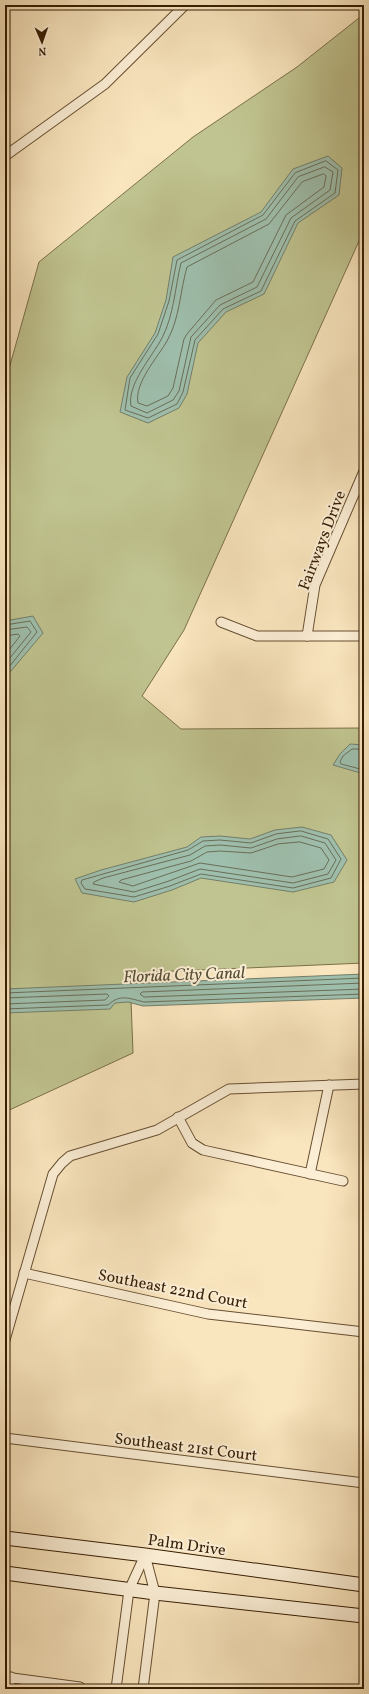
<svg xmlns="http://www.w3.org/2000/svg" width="369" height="1694" viewBox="0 0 369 1694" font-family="Vollkorn,serif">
	<rect width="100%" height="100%" fill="#f9e5be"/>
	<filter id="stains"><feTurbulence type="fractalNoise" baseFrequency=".005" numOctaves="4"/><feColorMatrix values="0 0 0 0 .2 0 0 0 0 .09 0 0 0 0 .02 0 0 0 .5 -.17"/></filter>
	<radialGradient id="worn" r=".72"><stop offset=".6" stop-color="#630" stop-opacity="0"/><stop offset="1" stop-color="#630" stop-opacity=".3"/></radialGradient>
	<path fill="#c0c490" stroke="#7b7049" d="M364 14V230L184 630 142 696 181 729 364 728V963L130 973 133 1053 5 1112V383L39 262 193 137 297 67Z"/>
	<g fill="#9ebfad" stroke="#747e69">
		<path d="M328 156 342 168 339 195 298 223 264 294 226 312 198 343 187 394 179 408 148 423 120 412 127 377 155 333 166 300 173 257 261 212 293 169Z"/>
		<path d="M33 616 43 633 5 678V621Z"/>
		<path d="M350 744 364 745V774L333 765 340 754Z"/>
		<path d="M302 827 331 835 347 860 334 882 293 892 201 878 172 890 134 902 82 893 75 879 101 870 187 847 201 837 220 836 250 839 275 830Z"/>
		<path d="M364 974V998L143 1006 128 1002 115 1003 110 1009 5 1013V989Z"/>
	</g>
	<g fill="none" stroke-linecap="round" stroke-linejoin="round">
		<g stroke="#6a6e58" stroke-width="1">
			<path d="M326 161 338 170 335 193 295 221 261 291 223 309 195 340 183 392 177 404 148 418 125 410 130 378 158 334 169 301 177 260 263 215 295 173Z"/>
			<path d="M325 167 333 172 330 190 291 218 257 287 220 305 191 337 179 391 173 400 147 413 131 406C127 384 152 357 162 338 174 315 175 287 181 263L266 219 298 177Z"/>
			<path d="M324 174 326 176 324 187 286 215 253 282 216 300 187 334 184 339 173 388 168 396 147 406 138 403C134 383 158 357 167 341 180 318 180 291 187 267L269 224 302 182Z"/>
			<path d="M5 625 30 621 37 632 5 672"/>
			<path d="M5 630 27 627 31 632 5 664"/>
			<path d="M5 636 18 634 20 636 5 655"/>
			<path d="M364 749H352L343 756 340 762 341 764 364 770"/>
			<path d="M301 831 328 839 341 859 331 878 293 888 201 874 170 886 134 897 85 889 81 883 82 880 188 850 203 841 220 840 251 843 276 834Z"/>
			<path d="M301 836 325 843 336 860 328 874 293 883 200 869 169 881 134 892 93 884 94 882 103 878 190 855 205 846 220 845 251 848 277 839Z"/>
			<path d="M300 842 321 848 329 860 324 869 292 877 200 863 133 886 119 882 121 880 191 861 207 852 220 851 251 853 278 844Z"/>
			<path d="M364 983 142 992 140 994 144 997 364 989"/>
			<path d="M5 993 364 978"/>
			<path d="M5 998 107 994 109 996 105 1000 5 1004"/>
			<path d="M5 1009 108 1005C120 994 128 998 144 1002L364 994"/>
		</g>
		<g stroke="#674f31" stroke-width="11">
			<g id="street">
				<path d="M5 156 105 84 185 5"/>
				<path d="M221 622 257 636H364"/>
				<path d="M307 636 315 585 364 471"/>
				<path d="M178 1117 192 1143 203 1150 343 1181"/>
				<path d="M310 1174 329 1085"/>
				<path d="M24 1273 208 1314 364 1332"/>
				<path d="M5 1340 53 1174 62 1163 70 1156 157 1130 229 1089 364 1084"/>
				<path d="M5 1438 364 1483"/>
				<path d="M5 1677 80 1687"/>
				<path d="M9 1689 11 1677"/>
				<path d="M116 1689 129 1590 145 1555"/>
				<path d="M143 1689 155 1593 145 1555"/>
			</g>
		</g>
		<g stroke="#361d02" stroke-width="15">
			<g id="secondary">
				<path d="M5 1538 145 1555 364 1585"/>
				<path d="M5 1573 155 1593 364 1616"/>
			</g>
		</g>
		<use href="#street" stroke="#fbeed5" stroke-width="9"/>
		<use href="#secondary" stroke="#fbeed5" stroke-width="13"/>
	</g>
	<g text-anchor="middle" stroke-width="4" stroke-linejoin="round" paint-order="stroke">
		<g font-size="16" fill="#361d02" stroke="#fbeed5">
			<text transform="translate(321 540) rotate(-69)" y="6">Fairways Drive</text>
			<text transform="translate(173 1288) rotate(11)" y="6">Southeast 22nd Court</text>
			<text transform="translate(186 1446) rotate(7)" y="6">Southeast 21st Court</text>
			<text transform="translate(187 1544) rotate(8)" y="6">Palm Drive</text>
		</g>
		<g font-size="17" font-style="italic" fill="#554e35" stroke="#fbeed5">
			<text transform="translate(184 974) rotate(-2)" y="6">Florida City Canal</text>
		</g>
	</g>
	<rect width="369" height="1694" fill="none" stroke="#f9e5be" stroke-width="20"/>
	<rect x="6" y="6" width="357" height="1682" fill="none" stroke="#361d02" stroke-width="2"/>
	<rect x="10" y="10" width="349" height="1674" fill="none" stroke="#361d02"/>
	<g transform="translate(42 42) rotate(178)" stroke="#fbeed5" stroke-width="3" paint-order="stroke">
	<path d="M0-3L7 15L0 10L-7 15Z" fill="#361d02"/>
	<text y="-6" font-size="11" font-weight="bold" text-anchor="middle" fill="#361d02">N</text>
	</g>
	<rect width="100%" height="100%" filter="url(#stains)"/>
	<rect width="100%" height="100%" fill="url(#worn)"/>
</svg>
